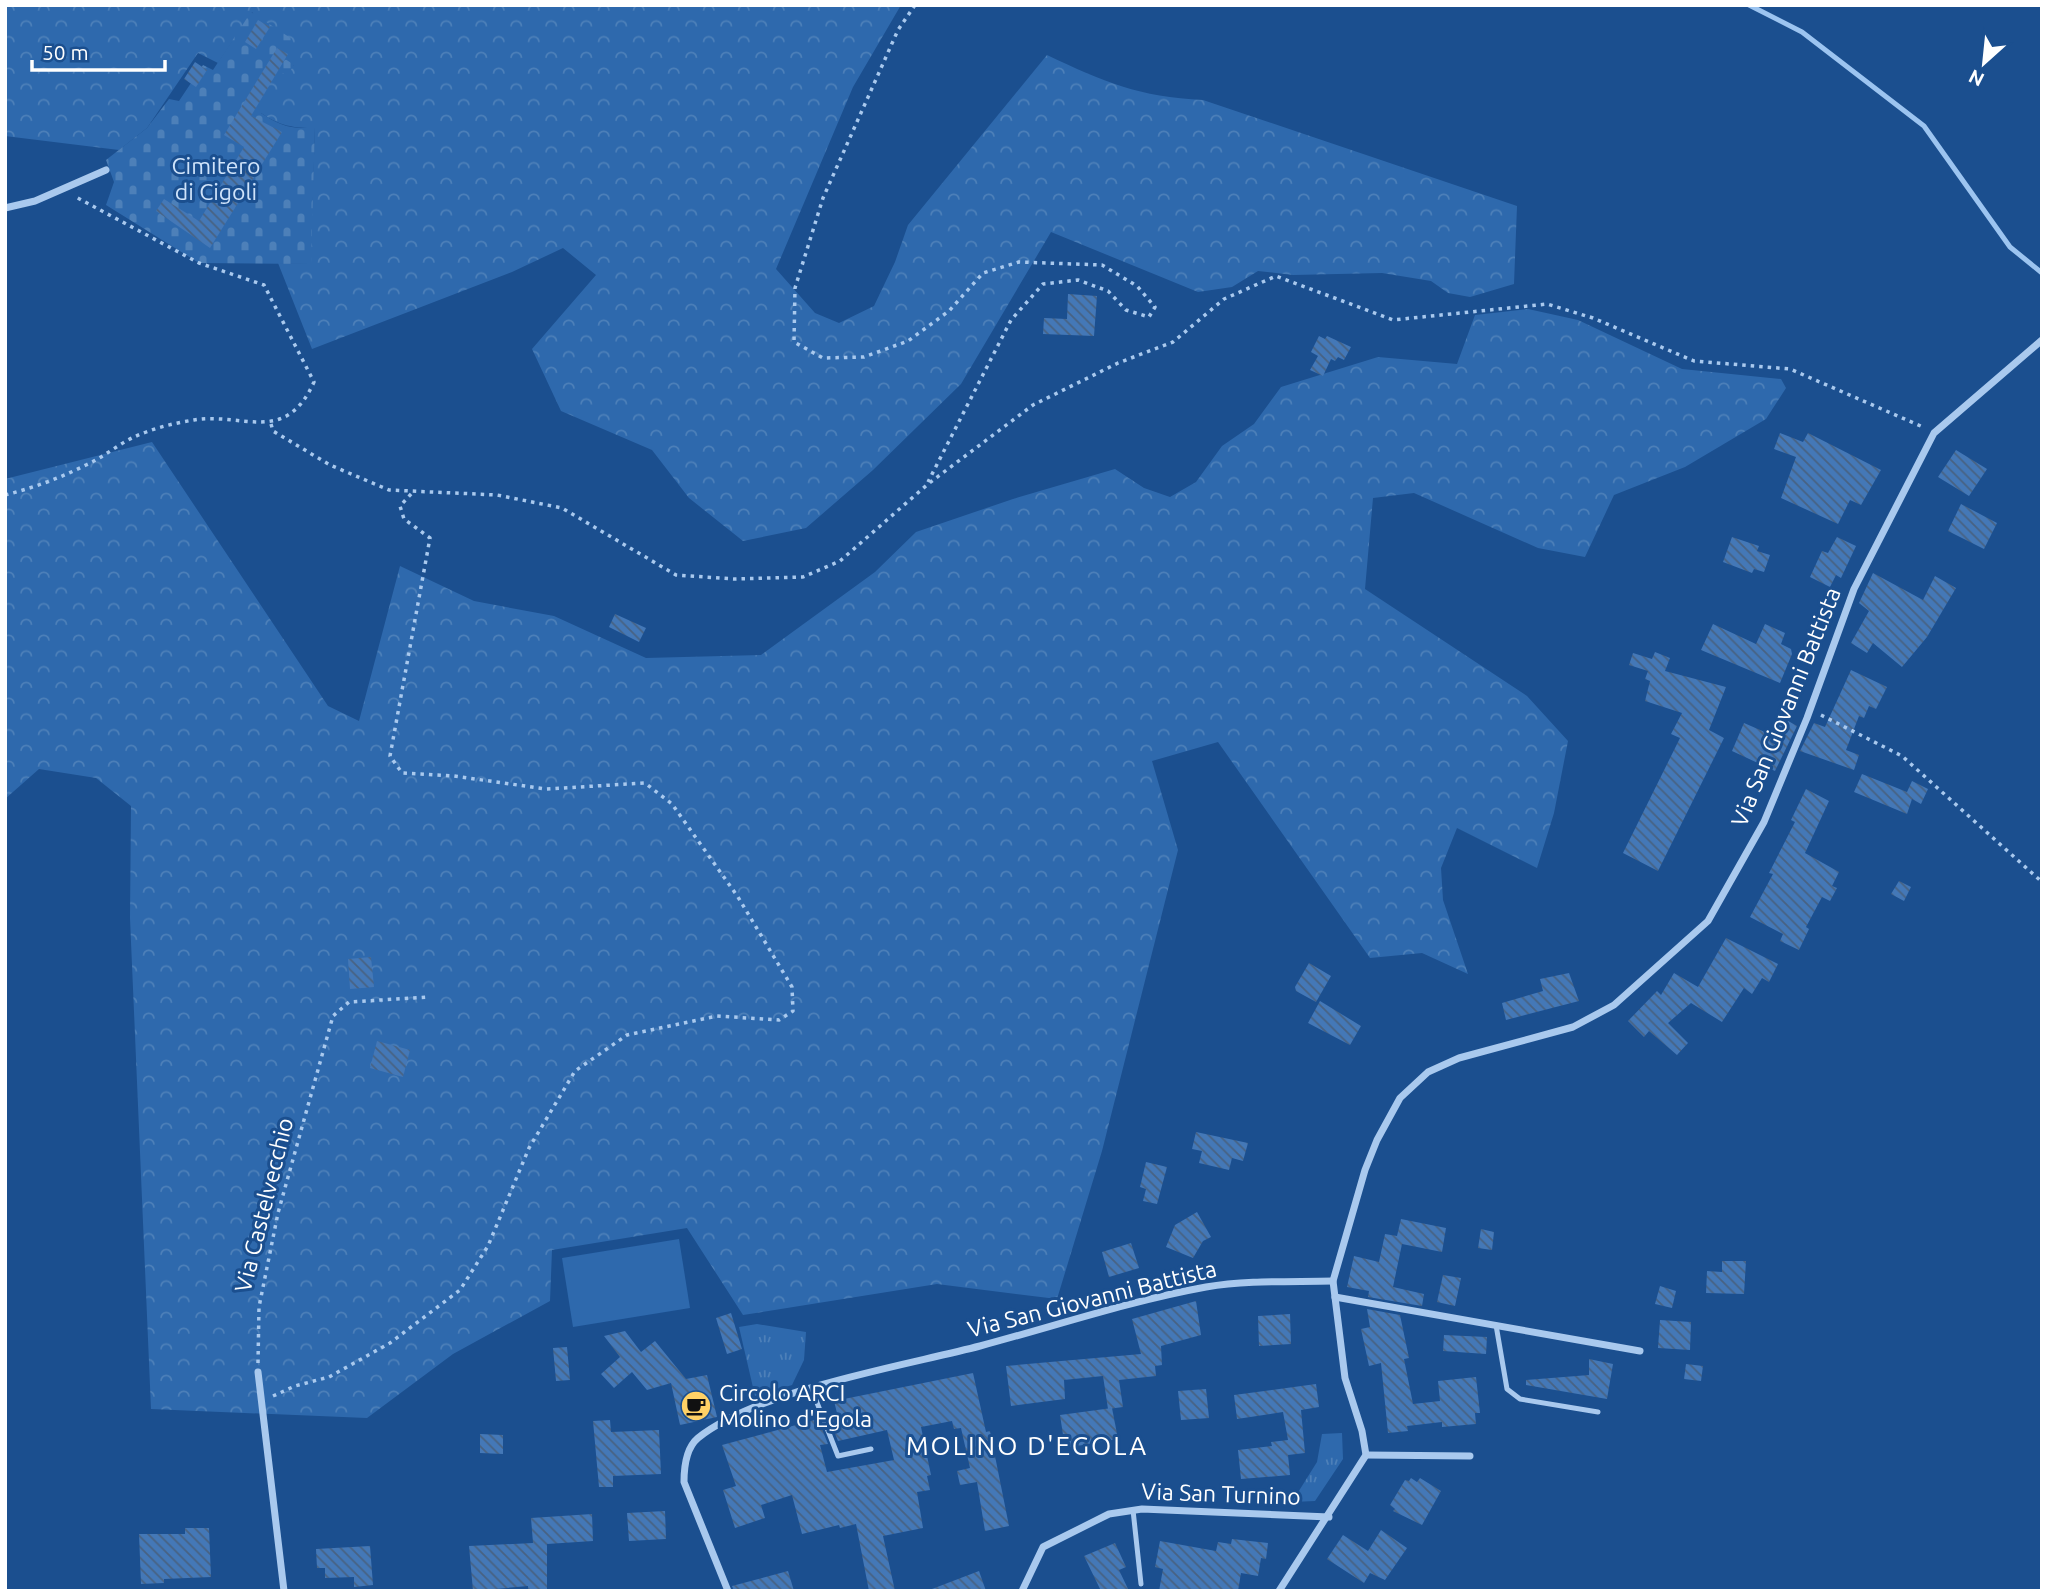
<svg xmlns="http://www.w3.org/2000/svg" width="2047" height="1596" viewBox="0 0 2047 1596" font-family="Ubuntu,sans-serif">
	<defs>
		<pattern id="grass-tufts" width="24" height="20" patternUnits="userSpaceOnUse" patternTransform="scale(1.75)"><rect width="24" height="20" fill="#2e69ad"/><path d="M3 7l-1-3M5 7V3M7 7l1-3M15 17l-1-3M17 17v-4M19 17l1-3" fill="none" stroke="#4d80b9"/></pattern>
		<pattern id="forest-crowns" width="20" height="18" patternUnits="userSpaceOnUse" patternTransform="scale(1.75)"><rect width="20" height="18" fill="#2e69ad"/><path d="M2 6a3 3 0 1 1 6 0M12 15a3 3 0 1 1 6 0" fill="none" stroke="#4d80b9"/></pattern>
		<pattern id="cemetery-stones" width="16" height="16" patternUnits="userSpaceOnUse" patternTransform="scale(1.75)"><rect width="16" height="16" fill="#2e69ad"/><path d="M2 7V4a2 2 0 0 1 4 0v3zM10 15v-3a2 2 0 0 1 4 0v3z" fill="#4d80b9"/></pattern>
		<pattern id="building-back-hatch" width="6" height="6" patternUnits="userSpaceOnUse" patternTransform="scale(1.75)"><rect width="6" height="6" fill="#4478b7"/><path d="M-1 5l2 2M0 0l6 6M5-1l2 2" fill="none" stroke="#486282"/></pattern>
	</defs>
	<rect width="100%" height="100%" fill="#1b4f8f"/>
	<g fill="url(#grass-tufts)">
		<path d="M757 1324 806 1332 804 1360 792 1385 755 1396 739 1327Z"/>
		<path d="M1342 1433 1343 1459 1315 1501 1292 1502 1317 1462 1322 1434Z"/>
	</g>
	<g fill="url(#forest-crowns)">
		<path d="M5 5H901L853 87 776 269 815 313 839 323 874 306 895 262 908 225 1047 55C1104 82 1139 97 1203 100L1517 206 1514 284 1470 297 1448 293 1431 281 1382 273 1293 275 1258 271 1232 287 1198 292 1051 232 961 384 873 470 806 528 743 541 689 498 652 450 561 411 532 349 596 275 563 248 512 272 312 349 278 263 310 264 315 128C293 128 280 126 261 113V87L274 67 294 66 281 56 252 12 218 63 198 53 147 128 119 150 5 136Z"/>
		<path d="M1528 309 1578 320 1682 369 1781 379 1786 388 1766 419 1685 467 1614 495 1585 557 1538 548 1414 493 1373 498 1365 589 1527 696 1568 741 1554 813 1537 868 1457 828 1441 868 1443 900 1468 974 1422 953 1370 958 1218 742 1152 761 1178 850 1102 1151 1057 1299 937 1284 743 1315 687 1228 552 1250 550 1301 453 1354 367 1418 151 1409 130 918 131 806 96 778 39 769 5 799V479L152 442 328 706 359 721 400 566 474 601 554 616 646 658 761 655 875 572 916 532 1013 499 1115 469 1144 488 1170 497 1196 482 1222 446 1254 424 1281 387 1378 357 1457 364 1475 315Z"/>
	</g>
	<path fill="url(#cemetery-stones)" d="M251 12 292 39 281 56 294 65 287 76 274 67 261 86 272 94 261 113C280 126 293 130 315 127L311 264 199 263 106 205 114 182 106 160 147 128 169 99 179 101 203 65 213 70Z"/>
	<path fill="#2e69ad" d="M679 1239 690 1308 573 1327 562 1258Z"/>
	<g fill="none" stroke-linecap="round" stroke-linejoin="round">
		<path stroke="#9cc4f0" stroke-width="5" d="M1749 5 1802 32 1924 126 2010 247 2042 273"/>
	</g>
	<g fill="url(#building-back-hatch)">
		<path d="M258 20 270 27 256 49 245 42Z"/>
		<path d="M277 48 288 54 251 116 282 132 210 248 156 211 164 199 199 221 244 147 224 135Z"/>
		<path d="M195 62 207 70 196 87 184 79Z"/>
		<path d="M1068 294 1097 296 1094 336 1043 334 1044 318 1067 319Z"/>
		<path d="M1319 336 1325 339 1327 336 1351 347 1344 360 1338 357 1335 361 1331 359 1323 376 1310 370 1318 356 1311 352Z"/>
		<path d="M1780 433 1803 442 1808 433 1881 470 1861 505 1850 500 1838 524 1781 498 1796 457 1774 449Z"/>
		<path d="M1956 450 1987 469 1969 496 1938 477Z"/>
		<path d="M1961 504 1997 523 1984 549 1948 531Z"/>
		<path d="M1732 537 1759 546 1757 551 1770 555 1764 572 1754 569 1752 573 1723 562Z"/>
		<path d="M1837 537 1856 546 1841 578 1836 575 1830 587 1810 577 1822 551 1828 553Z"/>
		<path d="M1873 573 1923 600 1935 576 1956 588 1927 637 1902 667 1873 643 1867 653 1851 643 1869 611 1859 603Z"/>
		<path d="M615 614 646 628 639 642 609 627Z"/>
		<path d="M1713 624 1756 644 1765 624 1785 633 1781 644 1791 649 1792 654 1780 683 1701 650Z"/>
		<path d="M1655 652 1670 658 1665 671 1726 687 1709 730 1724 738 1658 871 1623 853 1680 738 1671 734 1682 713 1645 701 1650 681 1645 679 1648 671 1629 665 1633 653 1652 659Z"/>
		<path d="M1851 670 1887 687 1876 709 1869 706 1864 718 1859 716 1846 750 1859 755 1854 770 1800 751 1814 723 1825 727Z"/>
		<path d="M1783 718 1797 726 1775 771 1732 751 1744 723 1774 736Z"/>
		<path d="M1862 774 1907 792 1912 781 1928 789 1921 804 1912 799 1907 814 1854 792Z"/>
		<path d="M1806 789 1829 801 1805 853 1839 872 1832 886 1837 888 1830 901 1822 897 1806 927 1809 929 1799 950 1780 941 1783 934 1750 917 1773 874 1769 873 1795 822 1791 820Z"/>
		<path d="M1899 881 1911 887 1904 901 1891 894Z"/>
		<path d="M1726 938 1778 964 1769 982 1762 978 1752 994 1744 988 1722 1022 1691 1003 1668 1023 1688 1043 1677 1055 1649 1031 1644 1037 1628 1021 1657 991 1661 995 1674 973 1698 987Z"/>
		<path d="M371 957 374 987 350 989 348 959Z"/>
		<path d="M1309 963 1331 976 1316 1002 1296 991 1295 987Z"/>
		<path d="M1569 973 1579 1001 1506 1020 1502 1003 1543 991 1540 979Z"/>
		<path d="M1320 1001 1361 1026 1350 1045 1308 1023Z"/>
		<path d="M377 1041 410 1050 403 1077 370 1068Z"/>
		<path d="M1196 1132 1248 1143 1243 1161 1232 1158 1229 1170 1199 1163 1202 1151 1192 1149Z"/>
		<path d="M1146 1162 1167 1167 1157 1204 1143 1201 1146 1189 1140 1187Z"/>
		<path d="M1197 1212 1211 1237 1203 1241 1193 1258 1166 1247 1175 1225Z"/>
		<path d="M1401 1219 1446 1228 1442 1252 1402 1244 1393 1287 1424 1294 1422 1306 1368 1297 1369 1291 1347 1287 1354 1256 1379 1262 1385 1234 1397 1236Z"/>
		<path d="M1481 1229 1494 1232 1492 1250 1478 1248Z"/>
		<path d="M1131 1243 1139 1268 1109 1277 1102 1252Z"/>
		<path d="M1722 1261H1746L1744 1294 1706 1293 1707 1271 1722 1272Z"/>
		<path d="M1443 1275 1461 1278 1455 1306 1437 1302Z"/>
		<path d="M1660 1286 1676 1291 1672 1308 1655 1304Z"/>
		<path d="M1196 1301 1201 1335 1161 1346 1162 1365 1155 1366 1156 1376 1119 1380 1123 1407 1108 1409 1103 1376 1064 1380 1065 1399 1011 1406 1006 1366 1141 1354 1132 1319Z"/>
		<path d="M1367 1309 1400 1315 1409 1358 1404 1359 1413 1404 1440 1401 1438 1381 1476 1377 1480 1413H1475L1476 1424 1442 1427V1422L1407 1426 1408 1431 1388 1433 1381 1363 1369 1366 1361 1329 1370 1327Z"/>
		<path d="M731 1313 742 1349 727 1354 716 1318Z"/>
		<path d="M1290 1314 1291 1344 1259 1346 1258 1316Z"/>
		<path d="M1660 1320 1691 1322 1690 1350 1658 1348Z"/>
		<path d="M625 1331 641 1352 655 1341 686 1379 707 1375 717 1417 680 1425 671 1383 647 1390 632 1372 614 1388 601 1374 620 1357 604 1336Z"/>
		<path d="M1444 1335 1487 1337 1486 1354 1443 1351Z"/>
		<path d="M567 1347 570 1380 556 1381 553 1348Z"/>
		<path d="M1589 1359 1613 1364 1607 1399 1526 1385V1380L1589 1375Z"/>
		<path d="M1686 1364 1703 1366 1701 1381 1684 1379Z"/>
		<path d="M973 1373 986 1432 990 1431 1009 1526 985 1531 977 1482 960 1485 957 1471 970 1468 961 1428 954 1429 952 1421 921 1427 931 1475 927 1476 930 1490 917 1492 923 1528 883 1536 895 1591H869L856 1524 840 1528 839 1525 802 1534 792 1495 761 1505 765 1518 735 1528 723 1490 736 1486 722 1445 818 1419 828 1444 820 1445 827 1472 894 1460 887 1430 838 1441 828 1416 837 1413 834 1401Z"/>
		<path d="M1316 1384 1319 1407 1301 1410 1305 1453 1288 1455 1290 1475 1241 1479 1238 1450 1272 1446 1271 1442 1288 1440 1283 1412 1237 1419 1234 1395Z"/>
		<path d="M1206 1389 1209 1418 1181 1420 1178 1391Z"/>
		<path d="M1112 1408 1118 1439 1065 1448 1060 1415Z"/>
		<path d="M610 1420 611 1432 659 1430 661 1474 613 1476V1487H599L593 1421Z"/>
		<path d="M480 1434 503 1435V1454L480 1453Z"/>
		<path d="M1411 1478 1417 1482 1420 1478 1441 1491 1422 1525 1393 1511 1395 1509 1390 1505 1405 1480 1409 1481Z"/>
		<path d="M665 1511 666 1539 629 1541 627 1513Z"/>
		<path d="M592 1514 593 1541 547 1544V1591H528V1586L473 1591 469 1546 533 1543 531 1518Z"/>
		<path d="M185 1528H209L211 1577 164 1579V1583L141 1584 139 1534H185Z"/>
		<path d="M1381 1530 1407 1548 1385 1580 1370 1573 1364 1583 1327 1559 1343 1535 1368 1551Z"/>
		<path d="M1232 1539 1268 1543 1266 1559 1261 1558 1258 1576 1241 1573 1238 1591H1159L1163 1569 1155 1567 1160 1541 1216 1551 1218 1542 1231 1544Z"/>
		<path d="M1115 1543 1126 1567 1119 1570 1129 1591H1101L1084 1556Z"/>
		<path d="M370 1546 373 1585 354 1587V1577L325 1578V1568H317L316 1549Z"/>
		<path d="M788 1571 794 1591H734L732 1586Z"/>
		<path d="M979 1571 986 1591H932V1589Z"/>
	</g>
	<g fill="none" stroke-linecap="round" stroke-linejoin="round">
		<g stroke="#a9c9ee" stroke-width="3.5" stroke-dasharray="3.5 5" stroke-linecap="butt">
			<path d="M915 5 898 30 823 198 795 288 794 342 823 358 864 357 908 341 949 311 983 273 1019 262 1102 265 1137 286 1155 307 1149 317 1126 310 1108 291 1078 280 1043 284 1011 320 928 482"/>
			<path d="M271 424 273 431 330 465 389 490 497 495 562 508 676 575 734 579 803 577 840 561 928 484 1033 405 1118 363 1173 342 1224 299 1276 276 1393 320 1547 304 1593 318 1694 361 1790 369 1923 427"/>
			<path d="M5 495C33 488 60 478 86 465 102 458 116 446 132 438 150 429 174 423 194 420 243 412 285 446 314 382L264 285 199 263 74 196"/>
			<path d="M1821 715 1902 756 2042 882"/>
			<path d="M258 1363 259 1307 278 1213 333 1016 349 1002 429 997"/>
			<path d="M273 1396 295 1386 329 1377 390 1343 460 1290 488 1246 529 1148 575 1071 627 1035 717 1016 779 1020 793 1011 792 987 738 897 672 804 645 783 546 789 454 776 402 773 390 756 430 538 404 519 400 506 413 492"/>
		</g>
		<g stroke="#a9c9ee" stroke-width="5">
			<path d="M1496 1325 1507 1389 1520 1399 1598 1412"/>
			<path d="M812 1390 838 1456 871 1449"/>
			<path d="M1133 1510 1141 1584"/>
		</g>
		<g stroke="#a9c9ee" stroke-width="7">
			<path d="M5 208 35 201 106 170"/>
			<path d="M1335 1297 1640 1351"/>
			<path d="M258 1372 284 1591"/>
			<path d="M1366 1455 1470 1456"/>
			<path d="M728 1591 684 1482C684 1467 686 1448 698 1438 758 1390 903 1366 980 1346 1055 1326 1129 1301 1206 1287 1247 1280 1291 1282 1333 1281"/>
			<path d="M1022 1591 1043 1547 1109 1514 1142 1509 1329 1517"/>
			<path d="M1279 1591 1366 1455 1362 1431 1345 1378 1333 1281 1365 1170 1377 1140 1400 1098 1428 1072 1459 1058 1573 1027 1614 1005 1708 921 1764 822 1807 718 1854 589 1934 433 2042 340"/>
		</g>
	</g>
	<defs>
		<g id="cafe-disc" transform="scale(1.575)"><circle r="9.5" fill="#ffd166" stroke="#1b4f8f"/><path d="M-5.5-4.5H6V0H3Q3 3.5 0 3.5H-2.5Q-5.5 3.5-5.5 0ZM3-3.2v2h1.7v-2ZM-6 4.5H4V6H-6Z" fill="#111"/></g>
	</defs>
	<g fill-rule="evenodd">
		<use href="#cafe-disc" x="696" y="1406"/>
	</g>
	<g text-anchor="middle" stroke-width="6" stroke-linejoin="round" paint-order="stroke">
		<g font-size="23" fill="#cfe3fa" stroke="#1b4f8f">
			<text x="216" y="174">Cimitero<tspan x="216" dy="26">di Cigoli</tspan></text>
		</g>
		<g font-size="23" fill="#fff" stroke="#1b4f8f">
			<text transform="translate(1786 707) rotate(-68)" y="8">Via San Giovanni Battista</text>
			<text transform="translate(264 1205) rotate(-76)" y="8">Via Castelvecchio</text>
			<text transform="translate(1092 1299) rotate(-14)" y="8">Via San Giovanni Battista</text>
			<text transform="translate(1221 1494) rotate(2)" y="8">Via San Turnino</text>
		</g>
		<g font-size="23" fill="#fff" stroke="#1b4f8f" text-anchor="start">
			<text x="719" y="1401">Circolo ARCI<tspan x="719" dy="26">Molino d'Egola</tspan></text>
		</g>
		<g font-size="26" letter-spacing="2" fill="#fff" stroke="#1b4f8f">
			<text x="1027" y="1455">MOLINO D'EGOLA</text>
		</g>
	</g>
	<rect width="2047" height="1596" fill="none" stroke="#ffffff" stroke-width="14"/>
	<g transform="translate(1984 63) rotate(207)" stroke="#1b4f8f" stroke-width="5" paint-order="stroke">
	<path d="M0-5L12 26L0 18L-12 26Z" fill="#ffffff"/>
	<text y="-10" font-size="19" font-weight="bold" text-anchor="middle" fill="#ffffff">N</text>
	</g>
	<path d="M32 60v10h133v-10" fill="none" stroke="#ffffff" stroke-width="3.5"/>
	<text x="42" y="60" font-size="21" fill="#ffffff" stroke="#1b4f8f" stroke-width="5" paint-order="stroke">50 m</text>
</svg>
